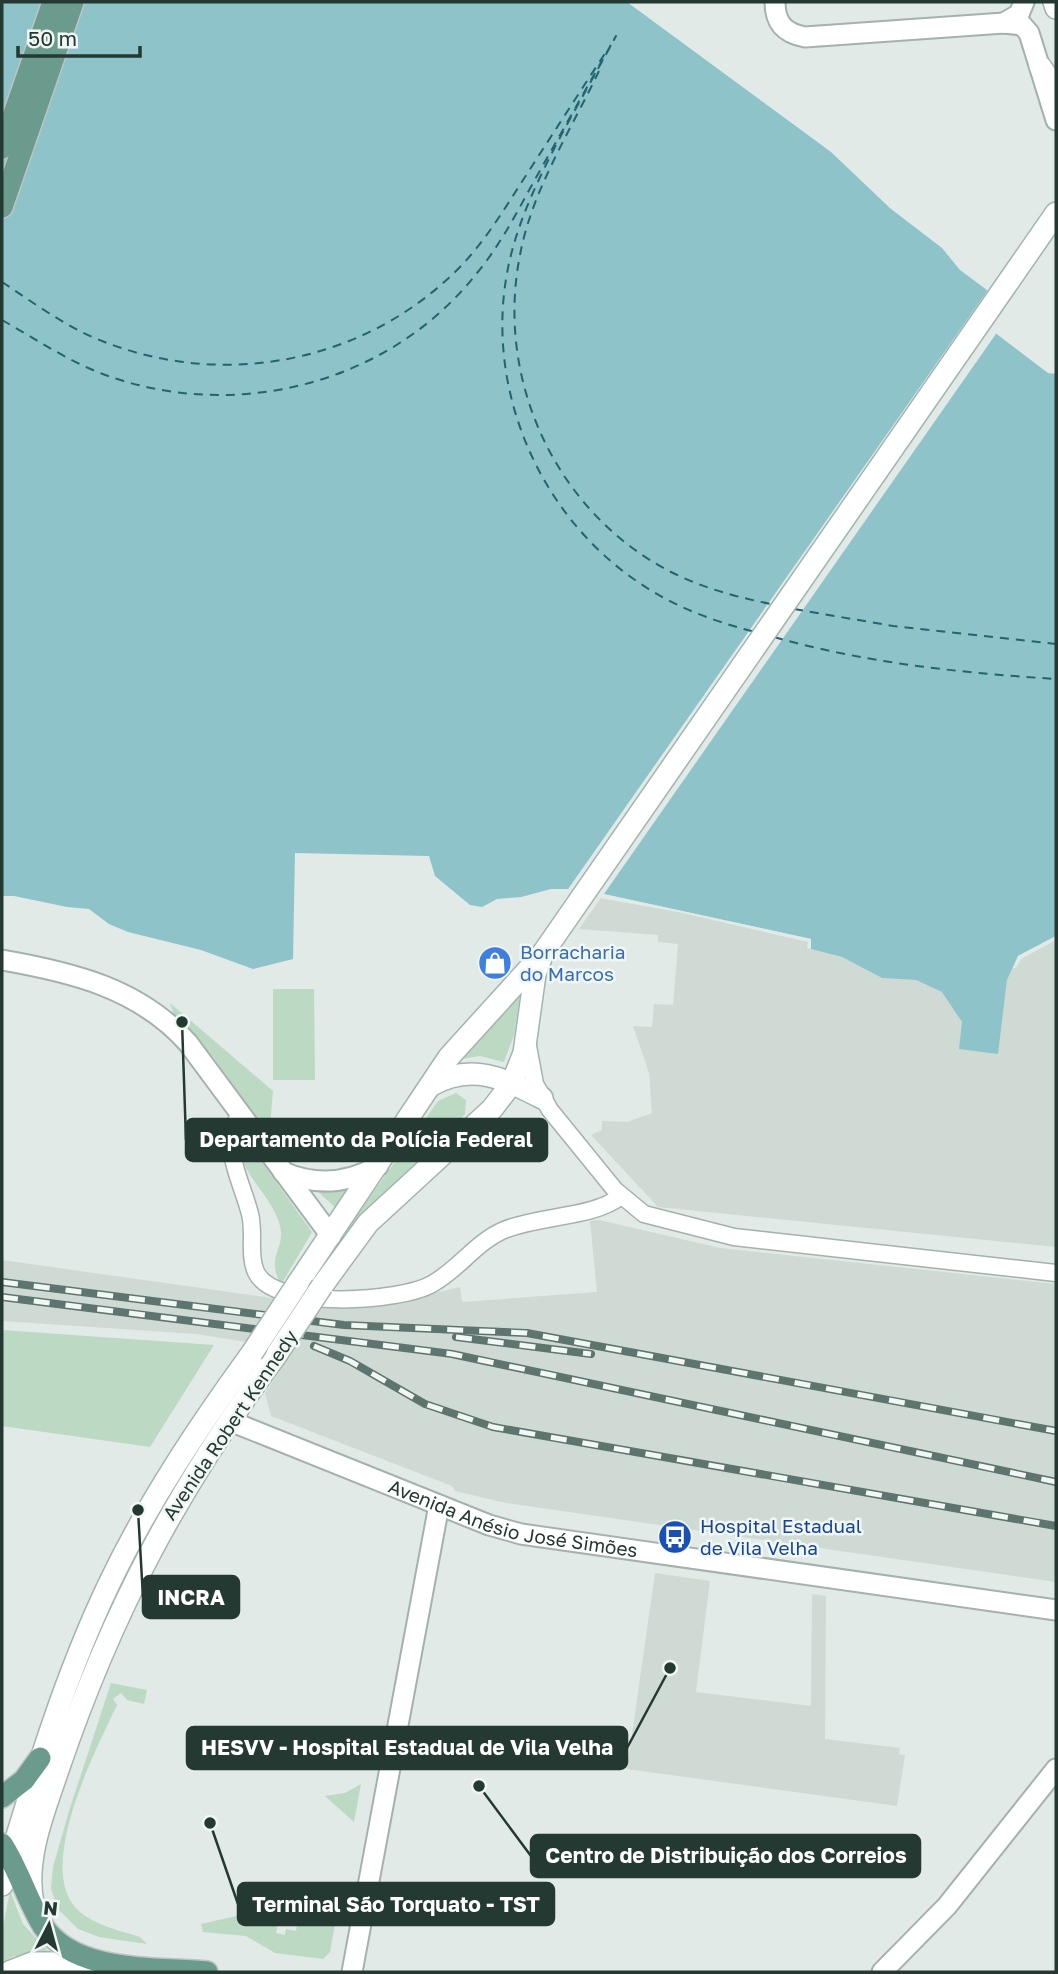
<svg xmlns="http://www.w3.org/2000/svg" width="1058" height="1974" viewBox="0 0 1058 1974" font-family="'Golos Text',sans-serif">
	<rect width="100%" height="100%" fill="#e1eae6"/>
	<g fill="#cfdad5">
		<path d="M603 895 811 939V949L842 957 882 978 916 980 943 992 962 1022 997 1054 1007 980 1018 956 1056 936V1247L658 1207 591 1135 602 1130V1121L627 1122 652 1113 649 1073 633 1026 652 1027 654 1004 673 1005 678 944 658 942V935L579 929Z"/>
		<path d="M599 1220 720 1248 1056 1284V1582L506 1503 455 1491 452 1486 271 1416 265 1393 288 1359 246 1342 196 1334 2 1321V1260L293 1301 396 1302 460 1287 462 1302 597 1292 590 1221Z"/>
		<path d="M655 1573 710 1581 696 1692 811 1706 812 1594 826 1596 825 1739 900 1748 899 1754 905 1755 897 1806 627 1769Z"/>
	</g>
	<g fill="#bcd9c3">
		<path d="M521 988 514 1035 504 1062 480 1056 455 1060Z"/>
		<path d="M273 989H314L315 1080H273Z"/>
		<path d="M170 1003 273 1091 269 1137 213 1057 174 1015Z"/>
		<path d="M456 1093 466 1100 465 1114 348 1233 310 1282 438 1101Z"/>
		<path d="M248 1143 312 1232 281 1285C265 1255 286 1250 280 1226 274 1201 251 1182 244 1163Z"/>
		<path d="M355 1186 337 1209 316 1190Z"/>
		<path d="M2 1330 214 1345 150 1447 2 1426Z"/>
		<path d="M111 1683 147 1690 144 1704 127 1700 121 1693 113 1699 117 1705C96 1750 32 1872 80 1912 95 1925 121 1931 140 1937L147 1944 99 1937 78 1929 57 1908 51 1888 53 1867 69 1811Z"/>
		<path d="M361 1784 354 1822 325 1796 345 1793Z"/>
		<path d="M315 1885 319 1886 317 1898 339 1902 330 1952 323 1959 275 1953 246 1936 203 1932 201 1924 245 1914 278 1898 282 1899 276 1933 285 1935 286 1929 296 1931 298 1918 309 1919Z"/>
		<path d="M10 1891 23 1924 54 1958 14 1956 2 1962V1932Z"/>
	</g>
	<path fill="#8ec3ca" d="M2 2H627L831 152 891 209 942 248 960 270 995 296 990 329 1048 373 1056 374V936L1018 956 1007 980 998 1054 959 1049 962 1022 942 992 916 980 882 978 842 957 811 949V939L579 889H551L521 897 497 899 482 907 470 905 435 876 429 856 295 853 293 959 253 969 201 950 128 932 109 924 89 909 67 907 14 896H2Z"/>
	<g fill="#e1eae6">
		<path d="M990 287 999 295 994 327 998 331 604 894 811 939V949L807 948 808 942 678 912 566 892Z"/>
		<path d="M1056 936V940L1021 959 1016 968H1013L1018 956Z"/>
	</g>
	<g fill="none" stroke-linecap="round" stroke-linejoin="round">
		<g stroke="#23646f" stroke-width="2" stroke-dasharray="9 7" stroke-linecap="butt">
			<path d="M599 71C571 130 532 190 520 255 495 380 556 513 671 572 703 588 736 597 771 604"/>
			<path d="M2 282C34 303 66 327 102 341 225 390 367 362 460 267 486 240 505 208 525 177 552 135 579 93 606 52"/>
			<path d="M2 320C39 341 74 365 114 378 244 421 392 381 477 273 502 243 519 208 538 174 564 128 590 82 616 36 581 102 531 179 512 251 479 374 533 511 638 582 674 607 713 621 755 632"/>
			<path d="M794 609 893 626 1056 644"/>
			<path d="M774 637C865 663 962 673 1056 679"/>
		</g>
		<g stroke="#a4b1ac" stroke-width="19">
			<g id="minor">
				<path d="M528 1046 535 1084 550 1110 615 1190 644 1214 734 1237 1056 1273"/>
				<path d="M240 1113C220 1149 241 1178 250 1214 255 1233 248 1255 256 1272 274 1311 400 1302 432 1284 459 1269 476 1242 504 1230 540 1215 594 1218 621 1196"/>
			</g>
		</g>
		<g stroke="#a4b1ac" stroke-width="23">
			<g id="tertiary">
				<path d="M775 2C775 23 784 33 805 37L1004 23 1022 25 1029 33 1056 120"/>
				<path d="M1004 23 1019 14 1024 2"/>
				<path d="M2 960C71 972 139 988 188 1043L331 1236"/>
				<path d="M283 1172C316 1186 347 1184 378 1166"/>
				<path id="s1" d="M230 1421 489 1525 521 1534 1056 1610"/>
				<path d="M352 1972 439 1505"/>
				<path d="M882 1972 947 1906 1056 1769"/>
			</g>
		</g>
		<g stroke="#a1b5ad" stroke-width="24">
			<g id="secondary">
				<path d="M1054 2 1056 8"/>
				<path d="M1040 66 1056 89"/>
				<path d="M430 1086C471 1062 503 1078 542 1098"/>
				<path d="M298 1283 449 1057 537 960"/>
				<path d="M322 1286 368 1223 492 1109 512 1083 524 1053 535 974 543 953 1056 213"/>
				<path d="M2 1885C33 1783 63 1680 109 1584 148 1502 199 1426 252 1353"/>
				<path d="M33 1903C24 1859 44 1812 58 1770 112 1611 177 1489 277 1354"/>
				<path d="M9 1972 32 1963H99"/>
			</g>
		</g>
		<g stroke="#bdc4c2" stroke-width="24">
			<g id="primary">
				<path d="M2 148 53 2"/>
				<path d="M2 207 73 2"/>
				<path d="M2 1797 24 1780 40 1758"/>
				<path d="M2 1844C19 1870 27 1900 43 1926 75 1974 155 1967 207 1972"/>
			</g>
		</g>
		<use href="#minor" stroke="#fff" stroke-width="16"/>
		<use href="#tertiary" stroke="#fff" stroke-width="19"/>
		<use href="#secondary" stroke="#fff" stroke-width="21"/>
		<use href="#primary" stroke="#6a9b8d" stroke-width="21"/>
		<g stroke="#5d756e" stroke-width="8">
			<g id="rail">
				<path d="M2 1282 344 1325 527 1333 1056 1431"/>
				<path d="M2 1297 452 1354 1056 1482"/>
				<path d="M456 1337 591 1354"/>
				<path d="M314 1346 350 1361 425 1404 493 1427 1056 1526"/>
			</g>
		</g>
		<use href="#rail" stroke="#f1f7f4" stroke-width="5" stroke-dasharray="16" stroke-linecap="butt"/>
		<g stroke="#a1b5ad" stroke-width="24" stroke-linecap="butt">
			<g id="secondary-bridge">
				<path d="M252 1353 298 1283"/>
				<path d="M277 1354 322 1286"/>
			</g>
		</g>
		<use href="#secondary-bridge" stroke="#fff" stroke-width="21"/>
	</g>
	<defs>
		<g id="shop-disc" transform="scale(1.75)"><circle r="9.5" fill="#3f7fe0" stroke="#f1f7f4"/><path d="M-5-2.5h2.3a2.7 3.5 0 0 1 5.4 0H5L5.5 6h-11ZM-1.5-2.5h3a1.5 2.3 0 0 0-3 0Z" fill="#fff"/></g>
		<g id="bus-disc" transform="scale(1.75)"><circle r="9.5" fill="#1a4fb4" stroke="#f1f7f4"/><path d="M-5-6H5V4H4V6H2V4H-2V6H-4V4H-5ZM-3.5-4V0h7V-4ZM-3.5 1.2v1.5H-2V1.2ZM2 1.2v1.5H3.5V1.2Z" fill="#fff"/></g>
	</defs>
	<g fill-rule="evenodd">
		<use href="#shop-disc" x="495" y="963"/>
		<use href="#bus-disc" x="675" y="1537"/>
	</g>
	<g text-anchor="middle" stroke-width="5" stroke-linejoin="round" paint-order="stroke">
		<g font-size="19" fill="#366cbe" stroke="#f1f7f4" text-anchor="start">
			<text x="520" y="959">Borracharia<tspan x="520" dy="22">do Marcos</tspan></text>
		</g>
		<g font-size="19" fill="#233932" stroke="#f1f7f4">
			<text transform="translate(230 1425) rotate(-56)" y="7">Avenida Robert Kennedy</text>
			<text dy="7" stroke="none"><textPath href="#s1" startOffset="301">Avenida Anésio José Simões</textPath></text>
		</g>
		<g font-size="19" fill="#164399" stroke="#f1f7f4" text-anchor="start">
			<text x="700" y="1533">Hospital Estadual<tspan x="700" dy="22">de Vila Velha</tspan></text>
		</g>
	</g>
	<path fill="none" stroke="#233932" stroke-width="2.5" d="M182 1022L186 1140M138 1510L143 1597M670 1668L627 1748M479 1786L531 1856M210 1823L238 1904"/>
	<g fill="#233932" stroke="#f1f7f4" stroke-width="2.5">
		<circle cx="182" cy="1022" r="7"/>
		<circle cx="138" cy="1510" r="7"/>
		<circle cx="670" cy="1668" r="7"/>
		<circle cx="479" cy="1786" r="7"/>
		<circle cx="210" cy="1823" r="7"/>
	</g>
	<g fill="#233932" stroke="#233932" stroke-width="2.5">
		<rect x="186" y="1119" width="361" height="42" rx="7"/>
		<rect x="143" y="1576" width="96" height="42" rx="7"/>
		<rect x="187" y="1727" width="440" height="42" rx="7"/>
		<rect x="531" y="1835" width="389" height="42" rx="7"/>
		<rect x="238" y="1883" width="316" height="42" rx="7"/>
	</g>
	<g font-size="21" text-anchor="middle" font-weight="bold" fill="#fff">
		<text x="366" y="1147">Departamento da Polícia Federal</text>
		<text x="191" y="1605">INCRA</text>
		<text x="407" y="1755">HESVV - Hospital Estadual de Vila Velha</text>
		<text x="726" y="1863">Centro de Distribuição dos Correios</text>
		<text x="396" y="1912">Terminal São Torquato - TST</text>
	</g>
	<rect width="1058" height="1974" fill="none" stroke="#233932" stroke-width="7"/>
	<g transform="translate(49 1925) rotate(6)" stroke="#f1f7f4" stroke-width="5" paint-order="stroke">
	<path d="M0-5L12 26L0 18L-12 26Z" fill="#233932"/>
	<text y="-10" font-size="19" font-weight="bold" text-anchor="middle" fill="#233932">N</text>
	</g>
	<path d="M18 46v10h122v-10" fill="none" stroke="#233932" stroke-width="3.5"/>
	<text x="28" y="46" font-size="21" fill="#233932" stroke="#f1f7f4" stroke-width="5" paint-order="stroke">50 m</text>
</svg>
